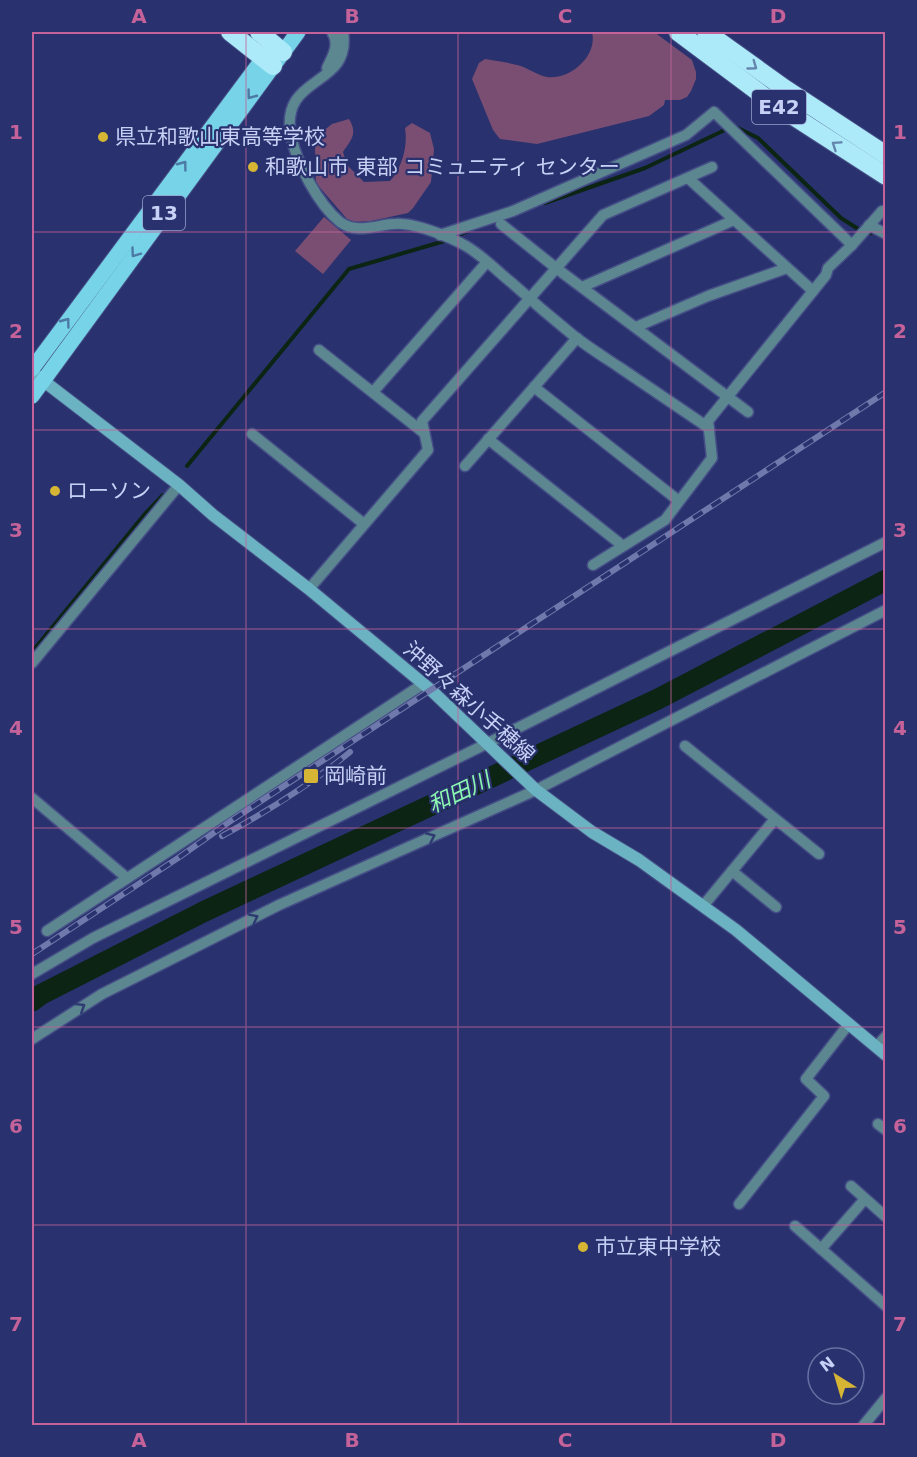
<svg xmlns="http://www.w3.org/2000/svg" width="917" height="1457" viewBox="0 0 917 1457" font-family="'DejaVu Sans','Noto Sans JP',sans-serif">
	<rect width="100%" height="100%" fill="#29326e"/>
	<g fill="#7a4e72">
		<path d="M592 32H654L692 60 696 72V79L691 91 687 97 680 100H665L664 105 649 116 537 144 500 139 493 130 472 79 479 63 485 59C495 61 506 62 517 65 527 67 536 75 547 77 570 80 598 56 592 32Z"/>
		<path d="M349 119C358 134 351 140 343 152L347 165 364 182 390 181C402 168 408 146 405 128L412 123 430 133 434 149 431 182 413 208 408 213 371 221 354 222 347 219 316 183 315 149 318 135 332 124Z"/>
		<path d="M324 217 351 240 323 274 295 251Z"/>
	</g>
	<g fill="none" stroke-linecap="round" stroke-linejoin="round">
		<g stroke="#0b2414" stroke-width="4">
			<path d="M736 127 758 138 841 218 866 234 875 232"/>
			<path d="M545 203 645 168 729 128"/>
			<path d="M455 237 470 230"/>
			<path d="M187 466 349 269 448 240"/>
			<path d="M32 652 144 515 163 495"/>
		</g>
		<path stroke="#0b2414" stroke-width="21" d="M32 1001 40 995 203 912 658 699 886 580"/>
		<g stroke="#454e86" stroke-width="13">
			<g id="minor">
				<path d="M343 32C352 89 279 73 291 136 297 164 318 204 340 222 359 236 381 222 402 224 420 225 450 237 466 246 483 256 497 271 512 283 532 301 553 319 574 336 588 347 604 357 619 367 649 387 679 408 709 428"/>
				<path d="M327 68C333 55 340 45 332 32"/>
				<path d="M688 178 813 291"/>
				<path d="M501 224 556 268 748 412"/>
				<path d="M869 225 886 234"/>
				<path d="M440 235 513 211 686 135 714 112 852 245"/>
				<path d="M582 287 734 220"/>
				<path d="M636 327 708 296 787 268"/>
				<path d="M319 350 424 433"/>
				<path d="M534 387 679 501"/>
				<path d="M373 392 487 262"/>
				<path d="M252 434 364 524"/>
				<path d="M488 439 623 546"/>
				<path d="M465 466 577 338"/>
				<path d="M593 565 665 520 712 458 708 421 826 275 828 268 852 245 882 211"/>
				<path d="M309 589 428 450 422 421 603 215 712 167"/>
				<path d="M32 663 179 485"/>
				<path d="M685 746 819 854"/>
				<path d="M32 798 127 878"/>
				<path d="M732 871 776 907"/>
				<path d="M703 906 775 819"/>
				<path d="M47 931 423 684"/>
				<path d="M32 974 93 938 488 743 886 542"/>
				<path d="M32 1039 102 994 279 905 536 790 886 610"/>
				<path d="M876 1047 886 1036"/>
				<path d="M878 1124 886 1130"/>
				<path d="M851 1186 886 1217"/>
				<path d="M739 1204 824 1096 806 1079 848 1025"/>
				<path d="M795 1226 886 1306"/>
				<path d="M821 1249 865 1199"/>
				<path d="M863 1426 886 1398"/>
			</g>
		</g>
		<g stroke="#454e86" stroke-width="14">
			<path id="secondary" d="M32 372 179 485 213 515 309 589 432 691 536 790 592 832 639 860 736 930 886 1055"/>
		</g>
		<g stroke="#454e86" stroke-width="17">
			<g id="primary">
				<path d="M32 369 270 49"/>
				<path d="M32 396 298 32"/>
			</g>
		</g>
		<g stroke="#454e86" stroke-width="20">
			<g id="motorway">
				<path d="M230 32 273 66"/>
				<path d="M259 32 283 52"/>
				<path d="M678 32 773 103 886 176"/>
				<path d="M706 32 784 88 886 155"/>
			</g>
		</g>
		<use href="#minor" stroke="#5c8791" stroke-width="10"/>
		<use href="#secondary" stroke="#6bb2c2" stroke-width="12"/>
		<use href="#primary" stroke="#76d3e8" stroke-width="15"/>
		<use href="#motorway" stroke="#aceaf9" stroke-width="18"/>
		<g stroke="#7079ab" stroke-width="6">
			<g id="rail">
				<path d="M222 836C268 811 310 785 350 752"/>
				<path d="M32 954 178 858 232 820 886 392"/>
			</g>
		</g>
		<use href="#rail" stroke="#29326e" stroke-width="4" stroke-dasharray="11" stroke-linecap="butt"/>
	</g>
	<defs><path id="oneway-chevron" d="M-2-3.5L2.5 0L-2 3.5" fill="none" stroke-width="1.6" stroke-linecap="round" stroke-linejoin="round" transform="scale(1.5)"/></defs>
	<g stroke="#6485ad">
		<use href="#oneway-chevron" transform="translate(753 66) rotate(36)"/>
		<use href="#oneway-chevron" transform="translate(836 145) rotate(-146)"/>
	</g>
	<g stroke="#4c7aa5">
		<use href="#oneway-chevron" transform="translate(251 95) rotate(127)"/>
		<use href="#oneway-chevron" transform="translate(183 165) rotate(-53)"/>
		<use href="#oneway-chevron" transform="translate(135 253) rotate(126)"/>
		<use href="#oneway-chevron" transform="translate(66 322) rotate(-53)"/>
	</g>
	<g stroke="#2e3a72">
		<use href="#oneway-chevron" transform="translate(431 837) rotate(-24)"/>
		<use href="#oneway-chevron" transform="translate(254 918) rotate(-27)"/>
		<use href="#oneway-chevron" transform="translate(81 1007) rotate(-32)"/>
	</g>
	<path fill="none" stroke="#c46299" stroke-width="1.5" stroke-opacity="0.55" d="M246 32V1426M458 32V1426M671 32V1426M32 232H886M32 430H886M32 629H886M32 828H886M32 1027H886M32 1225H886"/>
	<g fill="#d6b534" stroke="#29326e" stroke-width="2">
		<circle cx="103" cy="137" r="6"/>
		<circle cx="253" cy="167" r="6"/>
		<circle cx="55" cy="491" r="6"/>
		<rect x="303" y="768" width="16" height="16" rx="3"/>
		<circle cx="583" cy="1247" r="6"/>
	</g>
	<g text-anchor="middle" stroke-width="4.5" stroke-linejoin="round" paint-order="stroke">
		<g fill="#29326e" stroke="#98a1cc" stroke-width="1.5">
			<rect x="752" y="90" width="54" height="34" rx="4.5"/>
			<rect x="143" y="196" width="42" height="34" rx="4.5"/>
		</g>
		<g font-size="20" font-weight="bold" fill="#c7d0f5">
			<text x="779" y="114">E42</text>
			<text x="164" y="220">13</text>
		</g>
		<g font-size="21" fill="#c7d0f5" stroke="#29326e" text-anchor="start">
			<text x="115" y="144">県立和歌山東高等学校</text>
			<text x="265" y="174">和歌山市 東部 コミュニティ センター</text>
			<text x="67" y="498">ローソン</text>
			<text x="324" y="783">岡崎前</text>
			<text x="595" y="1254">市立東中学校</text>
		</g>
		<g font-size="21" fill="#c7d0f5" stroke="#29326e">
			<text transform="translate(469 702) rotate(42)" y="7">沖野々森小手穂線</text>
		</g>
		<g font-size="22" font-style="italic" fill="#8df7b1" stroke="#29326e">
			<text transform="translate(459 792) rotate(-25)" y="8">和田川</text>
		</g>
	</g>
	<rect width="917" height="1457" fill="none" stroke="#29326e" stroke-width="66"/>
	<g transform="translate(836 1376) rotate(323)"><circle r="28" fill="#29326e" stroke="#6871a4" stroke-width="1.5"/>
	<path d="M0-4.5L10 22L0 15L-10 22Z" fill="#d6b534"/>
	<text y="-9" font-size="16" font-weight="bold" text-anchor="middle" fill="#c7d0f5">N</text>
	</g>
	<rect x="33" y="33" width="851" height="1391" fill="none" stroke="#c46299" stroke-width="2"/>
	<g font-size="20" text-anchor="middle" font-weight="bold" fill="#c46299">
		<text x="139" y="23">A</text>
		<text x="352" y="23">B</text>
		<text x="565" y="23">C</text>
		<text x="778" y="23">D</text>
		<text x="16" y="139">1</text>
		<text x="900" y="139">1</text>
		<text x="16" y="338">2</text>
		<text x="900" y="338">2</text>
		<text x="16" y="537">3</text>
		<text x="900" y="537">3</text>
		<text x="16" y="735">4</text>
		<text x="900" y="735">4</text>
		<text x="16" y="934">5</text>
		<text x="900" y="934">5</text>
		<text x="16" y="1133">6</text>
		<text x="900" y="1133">6</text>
		<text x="16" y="1331">7</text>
		<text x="900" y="1331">7</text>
		<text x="139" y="1447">A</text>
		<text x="352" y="1447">B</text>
		<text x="565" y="1447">C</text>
		<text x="778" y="1447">D</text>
	</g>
</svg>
